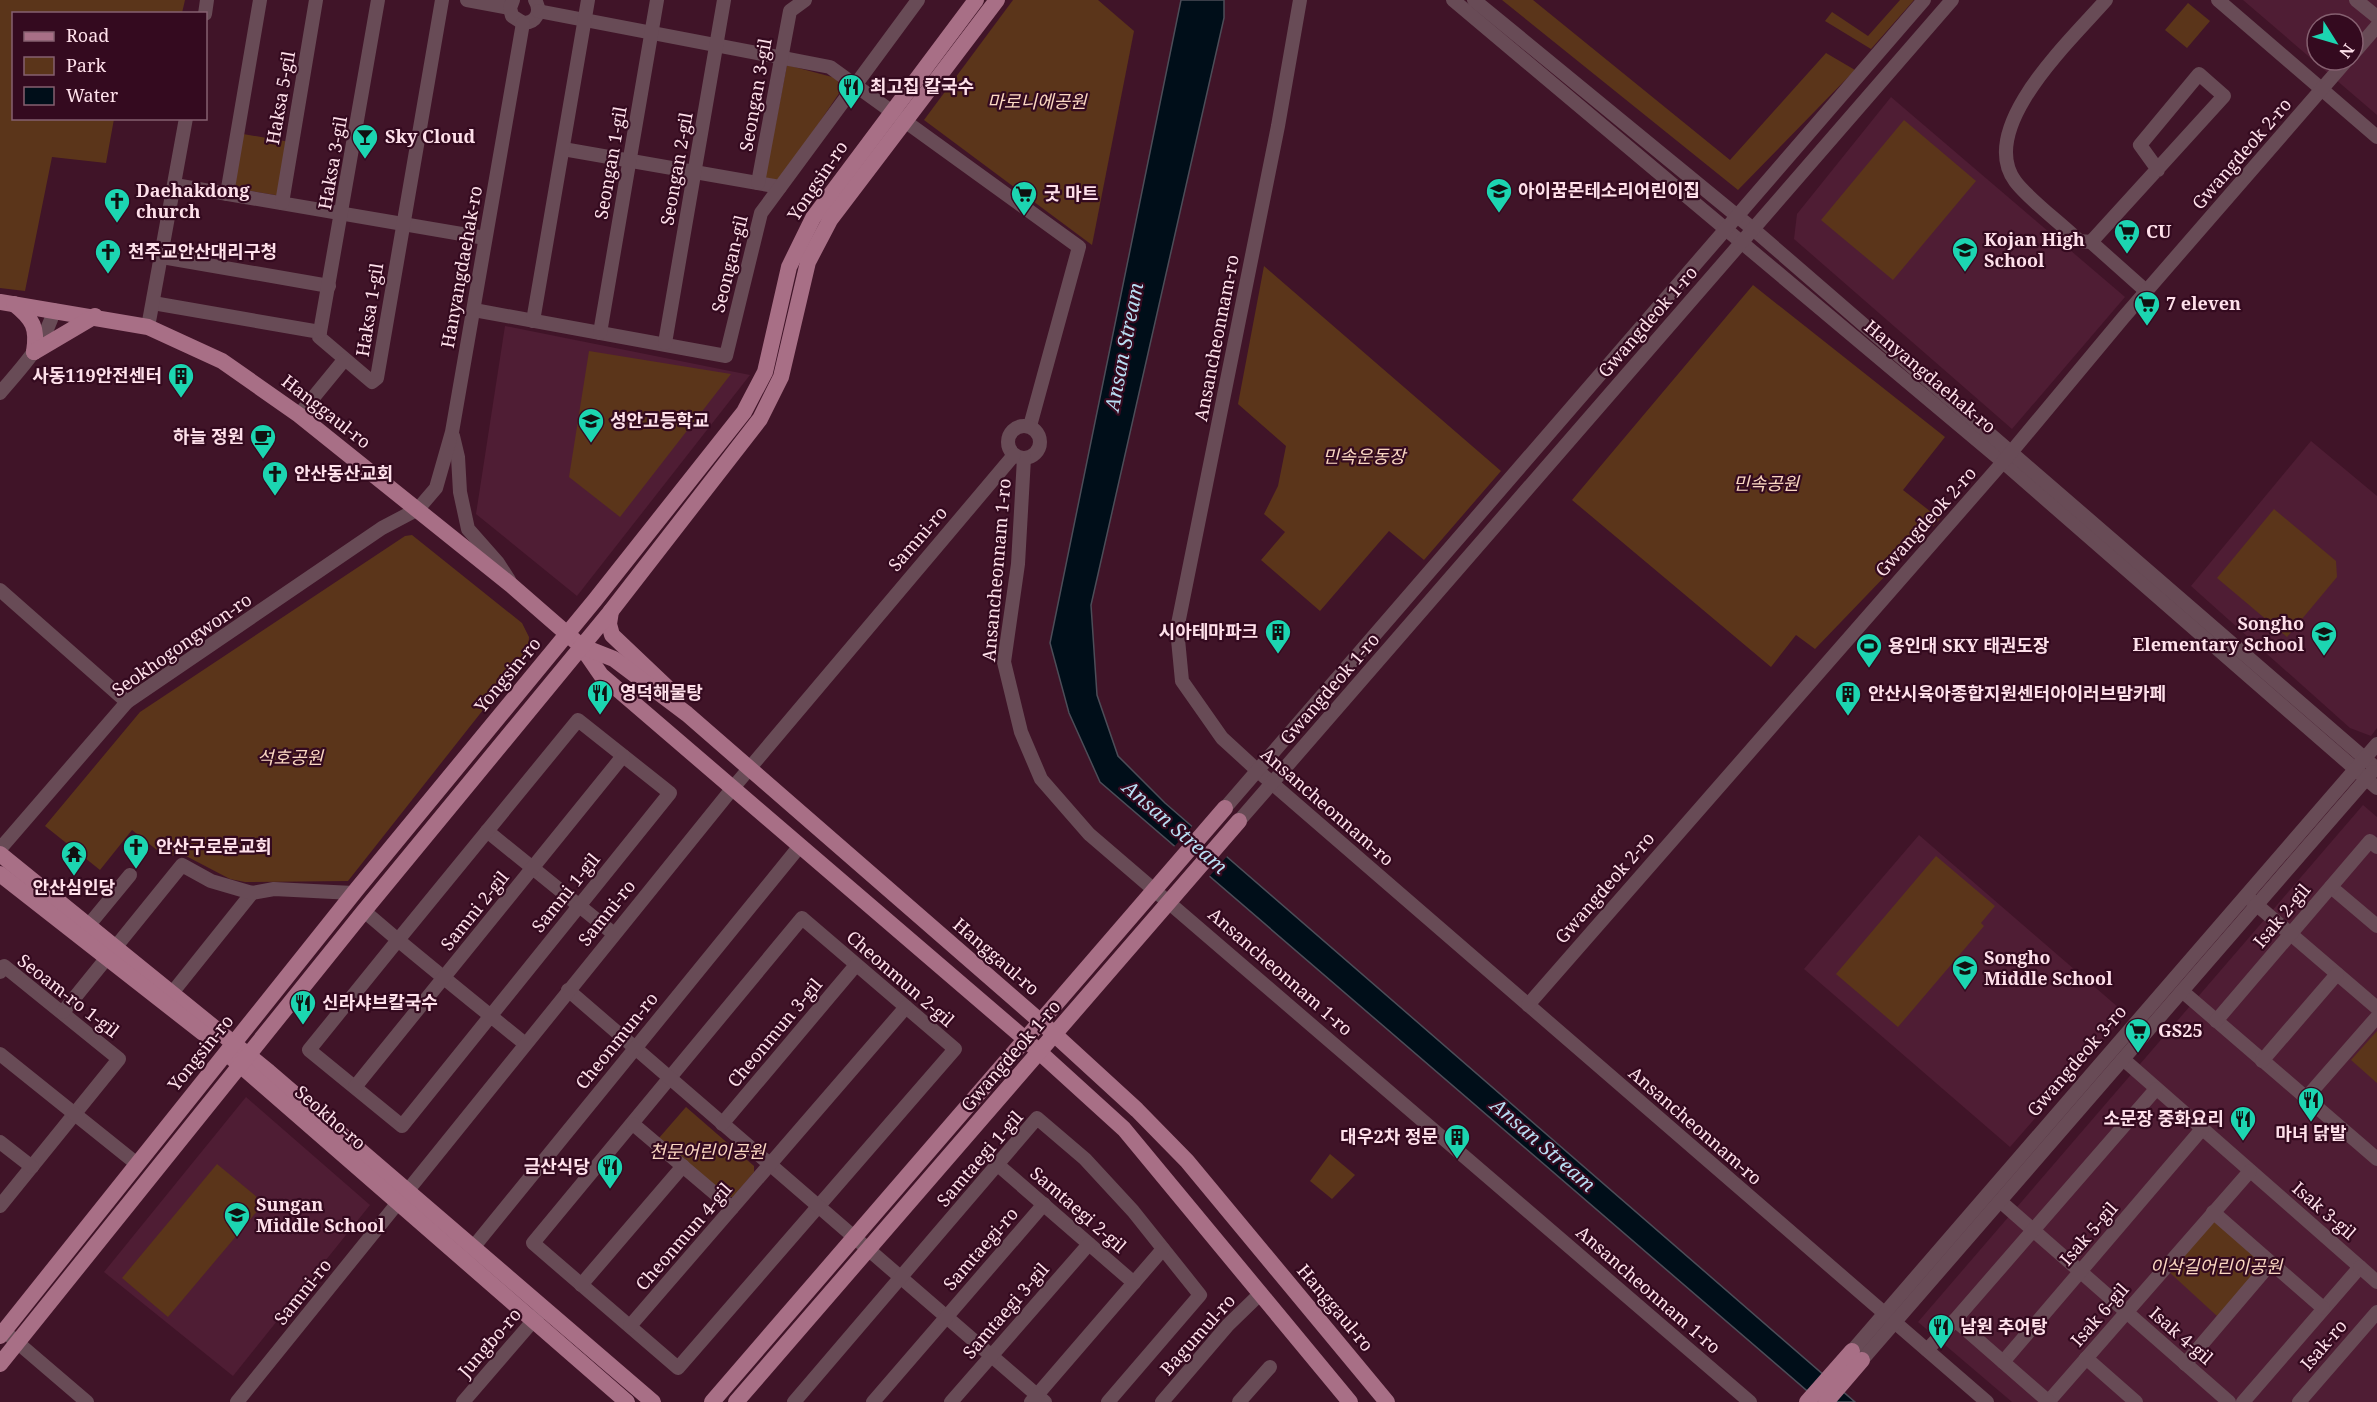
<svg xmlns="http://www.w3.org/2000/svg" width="2377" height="1402" viewBox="0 0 2377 1402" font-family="'Noto Serif','Noto Sans KR',serif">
	<rect width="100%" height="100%" fill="#401428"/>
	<g fill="#4f1d34" fill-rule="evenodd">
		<path d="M2243 0H2377V115ZM2317 24H2353V60H2317Z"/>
		<path d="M1891 97 2125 297 2012 429 1794 239 1797 214Z"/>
		<path d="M505 326 750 375 577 596 476 514Z"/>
		<path d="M2311 441 2377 496V728L2371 736 2350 728 2191 586Z"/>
		<path d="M2363 805 2377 817V1402H2012L1918 1322Z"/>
		<path d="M1919 835 2126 1014 2010 1147 1804 969Z"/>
		<path d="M246 1097 370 1205 233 1376 104 1272Z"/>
	</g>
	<g fill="#5b351a">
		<path d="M0 0H185L182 13 14 14V118L114 119 106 163 52 157 25 291 0 288Z"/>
		<path d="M1013 0H1098L1134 31 1092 245 924 120Z"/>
		<path d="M1502 0H1533L1730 160 1826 53 1855 70 1738 190Z"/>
		<path d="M1900 0H1914L1871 49 1825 21 1832 12 1868 36Z"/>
		<path d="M2188 3 2210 21 2187 48 2165 30Z"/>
		<path d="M787 65 836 78 842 89 779 182 765 178Z"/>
		<path d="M1904 120 1976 181 1893 280 1821 220Z"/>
		<path d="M243 134 290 142 281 196 234 188Z"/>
		<path d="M1264 266 1501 471 1424 560 1389 531 1320 611 1261 560 1285 532 1264 514 1278 486 1286 446 1238 404Z"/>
		<path d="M1753 285 1945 437 1903 490 1940 519 1815 649 1796 635 1771 667 1572 500Z"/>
		<path d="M589 351 731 374 620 517 569 477Z"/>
		<path d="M2274 509 2336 561 2337 577 2287 637 2217 578Z"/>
		<path d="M412 535 522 623 529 637 528 653 348 881 245 882 230 879 186 856 163 855 132 830 100 870 45 826 140 712 405 536Z"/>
		<path d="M1936 856 1995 906 1981 923 1984 926 1898 1027 1836 974Z"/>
		<path d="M2377 1031V1083L2351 1060Z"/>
		<path d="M686 1107 754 1166V1172L733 1197H727L659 1138Z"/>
		<path d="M1330 1154 1355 1175 1332 1199 1310 1181Z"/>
		<path d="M217 1164 264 1203 168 1317 122 1278Z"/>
		<path d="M2215 1219 2264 1264 2217 1316 2168 1271Z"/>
	</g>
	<path fill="#000e19" stroke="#4c4d58" stroke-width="1.5" d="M1181 0H1224V18L1091 605 1097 695 1118 756 1165 803 1855 1402H1820L1100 782 1069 713 1050 643Z"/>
	<path fill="#401428" d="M1194 824 1229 854 1208 878 1173 848Z"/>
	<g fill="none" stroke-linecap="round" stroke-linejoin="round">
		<g stroke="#684b56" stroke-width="14">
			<path d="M467 0 510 8"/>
			<path d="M513 0 510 8 512 16 523 23C536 23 542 12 535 0"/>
			<path d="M1300 0 1278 126 1177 629 1182 681 1222 738 1258 771 1987 1402"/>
			<path d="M1453 0 2003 462 2377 788"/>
			<path d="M1474 0 1753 229 2377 769"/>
			<path d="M2218 0 2377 137"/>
			<path d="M2356 0 2377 17"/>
			<path d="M538 11 830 67 1079 247 1030 426"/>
			<path d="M205 14 207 0"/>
			<path d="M2353 54 2377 26"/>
			<path d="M563 149 780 187"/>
			<path d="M758 183 790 11 805 0"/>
			<path d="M175 185 485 238"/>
			<path d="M227 194 260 0"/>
			<path d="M282 203 316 0"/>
			<path d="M2091 242 2079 241C2063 225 2027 198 2015 181 1976 127 2073 38 2106 0"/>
			<path d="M162 257 329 286"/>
			<path d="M2146 291 2091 242 2224 96 2199 74 2140 145 2158 170"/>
			<path d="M153 303 320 332 319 337 372 382 377 378 442 0"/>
			<path d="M474 310 726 356 761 213 918 0"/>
			<path d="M533 321 588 0"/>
			<path d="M148 327 186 118"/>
			<path d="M320 332 378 0"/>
			<path d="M600 333 657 0"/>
			<path d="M665 343 724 0"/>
			<path d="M0 393C22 367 45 344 54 310"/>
			<path d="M299 415 344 360"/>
			<circle cx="1024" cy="442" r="16"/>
			<path d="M453 436 458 457 460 492 468 529 498 563 509 580"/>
			<path d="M1024 458 1018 564 1004 662 1021 732 1041 779 1089 834 1750 1402"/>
			<path d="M0 590 127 702"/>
			<path d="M1225 808 1924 0"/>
			<path d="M1239 821 1952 0"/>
			<path d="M487 831 614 934"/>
			<path d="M0 849 127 702 382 528 418 509 436 488 452 432 523 23"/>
			<path d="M2331 887 2377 926"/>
			<path d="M2251 900 2377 1008"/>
			<path d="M364 911 398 940 578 720 670 793C580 904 491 1015 402 1126L309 1050 398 940C440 975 482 1009 524 1043"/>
			<path d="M802 918 955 1049 678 1368 533 1243Z"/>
			<path d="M88 926 130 875"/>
			<path d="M0 972 4 966 119 1059 0 1206"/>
			<path d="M568 990 1045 1402"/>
			<path d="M2182 991 2377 1159"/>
			<path d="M172 993 252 893"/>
			<path d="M1528 1005 2003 462 2123 318 2347 60"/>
			<path d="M63 1012 182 865 211 881 252 893 274 889 353 893"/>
			<path d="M2216 1021 2370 841 2377 847"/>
			<path d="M0 1054 137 1164"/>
			<path d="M2123 1059 2360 1267 2243 1402"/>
			<path d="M2262 1061 2337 974"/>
			<path d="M355 1087 623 756"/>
			<path d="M2306 1098 2377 1017"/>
			<path d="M633 1124 732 1208"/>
			<path d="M722 1124 856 965"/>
			<path d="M0 1142 32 1167"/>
			<path d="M998 1165 1134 1283"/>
			<path d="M2000 1201 2229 1402"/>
			<path d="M2213 1212 2323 1308"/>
			<path d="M467 1255 799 847"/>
			<path d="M2360 1267 2377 1282"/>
			<path d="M581 1285 683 1166"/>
			<path d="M630 1326 906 1007"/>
			<path d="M11 1337 87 1402"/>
			<path d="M1927 1350 1955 1320"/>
			<path d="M1852 1351 2377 744"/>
			<path d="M2086 1358 2136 1402"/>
			<path d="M1862 1360 2372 772"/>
			<path d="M2003 1362 2202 1129"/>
			<path d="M2185 1364 2271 1263"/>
			<path d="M237 1402 732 789 1014 455"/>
			<path d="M463 1402 539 1314"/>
			<path d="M794 1402 1037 1118 1085 1159 1133 1211 1200 1295 1108 1402"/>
			<path d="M873 1402 1044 1204"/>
			<path d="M951 1402 1089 1244"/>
			<path d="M1031 1402 1163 1249"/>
			<path d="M1162 1402 1228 1325 1261 1293"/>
			<path d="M1239 1402 1270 1367"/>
			<path d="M2048 1402 2250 1171"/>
			<path d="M2049 1402 1955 1320 2156 1089"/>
			<path d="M2299 1402 2377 1312"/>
		</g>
		<g stroke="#a86f86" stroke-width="16">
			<path d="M0 302 148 327 222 361 299 415 511 585 581 646 601 675 1025 1039 1124 1129 1350 1402"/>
			<path d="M14 304C33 319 38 328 34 352"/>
			<path d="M34 352 95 316"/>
			<path d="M611 611 609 624 612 635 671 691"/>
			<path d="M581 646 614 659 687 714 1041 1022 1137 1110 1187 1161 1387 1402"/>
			<path d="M0 854 269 1072 653 1402"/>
			<path d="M0 874 203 1033"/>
			<path d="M232 1058 627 1402"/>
			<path d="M0 1336 357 889 595 600 744 412 765 372 789 267 813 218 976 0"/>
			<path d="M0 1364 364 911 611 611 760 419 781 377 808 262 830 220 997 0"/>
			<path d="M712 1402 1225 808"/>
			<path d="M736 1402 1239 821"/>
			<path d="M1807 1402 1852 1351"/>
			<path d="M1826 1402 1862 1360"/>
		</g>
	</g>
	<defs>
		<g id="restaurant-pin" transform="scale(1.35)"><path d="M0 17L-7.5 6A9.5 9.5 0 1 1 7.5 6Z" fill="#1cd5b1" stroke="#340a1f"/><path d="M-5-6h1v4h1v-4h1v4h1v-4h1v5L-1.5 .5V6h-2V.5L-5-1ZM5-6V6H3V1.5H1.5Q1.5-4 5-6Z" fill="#111"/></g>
		<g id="bar-pin" transform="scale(1.35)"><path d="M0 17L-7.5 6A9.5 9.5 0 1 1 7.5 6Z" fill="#1cd5b1" stroke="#340a1f"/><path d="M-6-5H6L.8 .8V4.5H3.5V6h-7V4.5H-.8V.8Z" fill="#111"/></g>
		<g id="school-pin" transform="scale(1.35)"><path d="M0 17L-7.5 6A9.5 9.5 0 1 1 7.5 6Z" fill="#1cd5b1" stroke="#340a1f"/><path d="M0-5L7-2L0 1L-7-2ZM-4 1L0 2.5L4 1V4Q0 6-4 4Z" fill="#111"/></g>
		<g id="supermarket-pin" transform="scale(1.35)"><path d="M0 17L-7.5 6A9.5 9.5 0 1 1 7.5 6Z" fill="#1cd5b1" stroke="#340a1f"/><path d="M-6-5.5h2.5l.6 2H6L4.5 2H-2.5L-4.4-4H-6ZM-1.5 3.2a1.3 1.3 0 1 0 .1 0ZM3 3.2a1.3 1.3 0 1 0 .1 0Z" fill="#111"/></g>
		<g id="church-pin" transform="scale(1.35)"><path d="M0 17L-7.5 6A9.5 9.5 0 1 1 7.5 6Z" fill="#1cd5b1" stroke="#340a1f"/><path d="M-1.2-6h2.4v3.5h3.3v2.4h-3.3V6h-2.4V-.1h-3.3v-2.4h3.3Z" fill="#111"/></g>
		<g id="building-pin" transform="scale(1.35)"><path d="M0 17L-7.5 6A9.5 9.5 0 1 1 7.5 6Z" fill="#1cd5b1" stroke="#340a1f"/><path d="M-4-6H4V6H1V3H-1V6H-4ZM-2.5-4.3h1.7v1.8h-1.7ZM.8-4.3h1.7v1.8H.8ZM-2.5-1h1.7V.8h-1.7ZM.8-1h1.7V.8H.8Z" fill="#111"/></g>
		<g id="cafe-pin" transform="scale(1.35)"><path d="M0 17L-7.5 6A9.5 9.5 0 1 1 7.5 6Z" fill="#1cd5b1" stroke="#340a1f"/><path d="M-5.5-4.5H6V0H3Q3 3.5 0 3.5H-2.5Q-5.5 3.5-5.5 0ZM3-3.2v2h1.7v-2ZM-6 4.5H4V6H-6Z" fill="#111"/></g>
		<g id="stadium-pin" transform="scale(1.35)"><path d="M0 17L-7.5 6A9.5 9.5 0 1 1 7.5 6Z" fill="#1cd5b1" stroke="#340a1f"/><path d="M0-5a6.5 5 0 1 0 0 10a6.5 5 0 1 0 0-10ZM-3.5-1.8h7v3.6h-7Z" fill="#111"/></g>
		<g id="temple-pin" transform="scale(1.35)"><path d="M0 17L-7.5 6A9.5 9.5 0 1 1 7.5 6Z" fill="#1cd5b1" stroke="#340a1f"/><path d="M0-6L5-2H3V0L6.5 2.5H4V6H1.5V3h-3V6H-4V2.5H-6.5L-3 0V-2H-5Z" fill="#111"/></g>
	</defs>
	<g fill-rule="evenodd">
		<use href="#restaurant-pin" x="851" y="87"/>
		<use href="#bar-pin" x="365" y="137"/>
		<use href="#school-pin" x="1499" y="191"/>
		<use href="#supermarket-pin" x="1024" y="194"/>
		<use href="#church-pin" x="117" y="201"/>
		<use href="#supermarket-pin" x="2127" y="232"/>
		<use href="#school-pin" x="1965" y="250"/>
		<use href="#church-pin" x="108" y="252"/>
		<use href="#supermarket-pin" x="2147" y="304"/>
		<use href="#building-pin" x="181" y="376"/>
		<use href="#school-pin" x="591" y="421"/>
		<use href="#cafe-pin" x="263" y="437"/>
		<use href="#church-pin" x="275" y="474"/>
		<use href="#building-pin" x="1278" y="632"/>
		<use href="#school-pin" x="2324" y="634"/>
		<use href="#stadium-pin" x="1869" y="646"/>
		<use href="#restaurant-pin" x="600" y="693"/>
		<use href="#building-pin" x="1848" y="694"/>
		<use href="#church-pin" x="136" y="847"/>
		<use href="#temple-pin" x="74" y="854"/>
		<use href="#school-pin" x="1965" y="968"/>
		<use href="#restaurant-pin" x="303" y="1003"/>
		<use href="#supermarket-pin" x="2138" y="1031"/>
		<use href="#restaurant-pin" x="2311" y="1100"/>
		<use href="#restaurant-pin" x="2243" y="1119"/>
		<use href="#building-pin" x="1457" y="1137"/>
		<use href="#restaurant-pin" x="610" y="1167"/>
		<use href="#school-pin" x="237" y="1215"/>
		<use href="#restaurant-pin" x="1941" y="1327"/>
	</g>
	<g text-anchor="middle" stroke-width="4.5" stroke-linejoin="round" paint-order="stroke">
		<g font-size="18" font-weight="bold" fill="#fee0ea" stroke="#340a1f" text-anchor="start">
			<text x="870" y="93">최고집 칼국수</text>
			<text x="385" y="143">Sky Cloud</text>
			<text x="136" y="197">Daehakdong<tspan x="136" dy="21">church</tspan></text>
			<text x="1518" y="197">아이꿈몬테소리어린이집</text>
			<text x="1044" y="200">굿 마트</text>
			<text x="2146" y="238">CU</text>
			<text x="1984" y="246">Kojan High<tspan x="1984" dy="21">School</tspan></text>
			<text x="128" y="258">천주교안산대리구청</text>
			<text x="2166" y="310">7 eleven</text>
			<text x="162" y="382" text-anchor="end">사동119안전센터</text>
			<text x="610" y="427">성안고등학교</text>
			<text x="244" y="443" text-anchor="end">하늘 정원</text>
			<text x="294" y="480">안산동산교회</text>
			<text x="2304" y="630" text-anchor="end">Songho<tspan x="2304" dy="21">Elementary School</tspan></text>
			<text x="1258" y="638" text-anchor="end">시아테마파크</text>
			<text x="1888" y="652">용인대 SKY 태권도장</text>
			<text x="620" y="699">영덕해물탕</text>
			<text x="1868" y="700">안산시육아종합지원센터아이러브맘카페</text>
			<text x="156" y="853">안산구로문교회</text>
			<text x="74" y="894" text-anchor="middle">안산심인당</text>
			<text x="1984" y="964">Songho<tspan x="1984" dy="21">Middle School</tspan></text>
			<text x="322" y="1009">신라샤브칼국수</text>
			<text x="2158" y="1037">GS25</text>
			<text x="2224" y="1125" text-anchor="end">소문장 중화요리</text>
			<text x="2311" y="1140" text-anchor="middle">마녀 닭발</text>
			<text x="1438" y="1143" text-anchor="end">대우2차 정문</text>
			<text x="590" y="1173" text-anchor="end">금산식당</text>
			<text x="256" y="1211">Sungan<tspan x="256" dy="21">Middle School</tspan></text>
			<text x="1960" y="1333">남원 추어탕</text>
		</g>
		<g font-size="18" fill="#fee0ea" stroke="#340a1f">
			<text transform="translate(756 95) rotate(-80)" y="6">Seongan 3-gil</text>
			<text transform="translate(281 98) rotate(-80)" y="6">Haksa 5-gil</text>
			<text transform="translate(2242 154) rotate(-49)" y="6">Gwangdeok 2-ro</text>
			<text transform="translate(333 163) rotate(-80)" y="6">Haksa 3-gil</text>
			<text transform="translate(611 163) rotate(-80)" y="6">Seongan 1-gil</text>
			<text transform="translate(677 169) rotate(-80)" y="6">Seongan 2-gil</text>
			<text transform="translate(818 181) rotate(-56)" y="6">Yongsin-ro</text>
			<text transform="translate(730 264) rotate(-76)" y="6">Seongan-gil</text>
			<text transform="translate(462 267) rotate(-80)" y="6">Hanyangdaehak-ro</text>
			<text transform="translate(370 310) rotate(-81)" y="6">Haksa 1-gil</text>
			<text transform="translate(1648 322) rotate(-49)" y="6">Gwangdeok 1-ro</text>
			<text transform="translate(1217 338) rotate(-79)" y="6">Ansancheonnam-ro</text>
			<text transform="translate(1930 377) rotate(40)" y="6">Hanyangdaehak-ro</text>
			<text transform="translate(326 412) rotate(38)" y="6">Hanggaul-ro</text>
			<text transform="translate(1926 522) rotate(-48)" y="6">Gwangdeok 2-ro</text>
			<text transform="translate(918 539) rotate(-49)" y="6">Samni-ro</text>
			<text transform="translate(997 570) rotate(-85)" y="6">Ansancheonnam 1-ro</text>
			<text transform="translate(182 645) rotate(-35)" y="6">Seokhogongwon-ro</text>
			<text transform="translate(508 675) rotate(-50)" y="6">Yongsin-ro</text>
			<text transform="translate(1330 689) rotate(-49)" y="6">Gwangdeok 1-ro</text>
			<text transform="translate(1327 807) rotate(41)" y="6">Ansancheonnam-ro</text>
			<text transform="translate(1605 888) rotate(-49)" y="6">Gwangdeok 2-ro</text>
			<text transform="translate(566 893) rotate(-51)" y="6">Samni 1-gil</text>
			<text transform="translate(475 911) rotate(-51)" y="6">Samni 2-gil</text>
			<text transform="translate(607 913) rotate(-51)" y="6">Samni-ro</text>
			<text transform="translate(2282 916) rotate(-50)" y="6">Isak 2-gil</text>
			<text transform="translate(996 957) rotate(41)" y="6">Hanggaul-ro</text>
			<text transform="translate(1280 972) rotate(41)" y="6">Ansancheonnam 1-ro</text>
			<text transform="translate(900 979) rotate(41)" y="6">Cheonmun 2-gil</text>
			<text transform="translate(68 996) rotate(38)" y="6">Seoam-ro 1-gil</text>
			<text transform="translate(775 1033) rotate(-50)" y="6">Cheonmun 3-gil</text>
			<text transform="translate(617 1041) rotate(-51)" y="6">Cheonmun-ro</text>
			<text transform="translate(201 1053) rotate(-51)" y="6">Yongsin-ro</text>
			<text transform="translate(1011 1056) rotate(-49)" y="6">Gwangdeok 1-ro</text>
			<text transform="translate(2077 1061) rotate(-49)" y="6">Gwangdeok 3-ro</text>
			<text transform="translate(330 1118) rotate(41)" y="6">Seokho-ro</text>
			<text transform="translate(1695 1126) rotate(41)" y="6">Ansancheonnam-ro</text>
			<text transform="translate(980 1159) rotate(-49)" y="6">Samtaegi 1-gil</text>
			<text transform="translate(1078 1210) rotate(41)" y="6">Samtaegi 2-gil</text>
			<text transform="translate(2324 1211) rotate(41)" y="6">Isak 3-gil</text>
			<text transform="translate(2089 1234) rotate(-49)" y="6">Isak 5-gil</text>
			<text transform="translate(684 1237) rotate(-49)" y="6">Cheonmun 4-gil</text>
			<text transform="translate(981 1249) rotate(-49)" y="6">Samtaegi-ro</text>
			<text transform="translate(1648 1290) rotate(41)" y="6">Ansancheonnam 1-ro</text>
			<text transform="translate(303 1292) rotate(-51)" y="6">Samni-ro</text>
			<text transform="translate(1335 1308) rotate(50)" y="6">Hanggaul-ro</text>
			<text transform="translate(1006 1311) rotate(-49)" y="6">Samtaegi 3-gil</text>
			<text transform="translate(2100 1315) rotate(-49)" y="6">Isak 6-gil</text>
			<text transform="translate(1198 1335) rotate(-48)" y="6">Bagumul-ro</text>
			<text transform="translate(2181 1336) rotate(41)" y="6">Isak 4-gil</text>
			<text transform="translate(490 1343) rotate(-49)" y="6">Jungbo-ro</text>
			<text transform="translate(2324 1345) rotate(-49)" y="6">Isak-ro</text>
		</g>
		<g font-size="18" font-style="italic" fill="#fbd8c2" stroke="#340a1f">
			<text x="1037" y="108">마로니에공원</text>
			<text x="1364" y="463">민속운동장</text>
			<text x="1766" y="490">민속공원</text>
			<text x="290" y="764">석호공원</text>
			<text x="707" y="1158">천문어린이공원</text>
			<text x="2216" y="1273">이삭길어린이공원</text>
		</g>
		<g font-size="20" font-style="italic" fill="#b9def3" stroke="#340a1f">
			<text transform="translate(1124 347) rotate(-79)" y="7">Ansan Stream</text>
			<text transform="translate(1175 827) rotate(41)" y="7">Ansan Stream</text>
			<text transform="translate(1543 1145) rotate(41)" y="7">Ansan Stream</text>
		</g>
	</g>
	<rect x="12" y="12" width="195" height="108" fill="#340a1f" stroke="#856070" stroke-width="1.5"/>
	<rect x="24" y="32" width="30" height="9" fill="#a86f86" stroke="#856070" stroke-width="1.5"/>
	<text x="66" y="42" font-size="18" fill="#fee0ea">Road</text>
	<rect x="24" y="57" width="30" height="18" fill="#5b351a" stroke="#856070" stroke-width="1.5"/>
	<text x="66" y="72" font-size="18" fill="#fee0ea">Park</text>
	<rect x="24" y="87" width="30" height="18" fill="#000e19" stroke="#856070" stroke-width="1.5"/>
	<text x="66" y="102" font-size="18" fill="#fee0ea">Water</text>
	<g transform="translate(2335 42) rotate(127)"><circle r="28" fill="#340a1f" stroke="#856070" stroke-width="1.5"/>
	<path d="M0-4.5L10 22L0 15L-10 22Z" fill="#1cd5b1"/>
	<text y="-9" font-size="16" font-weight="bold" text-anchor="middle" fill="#fee0ea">N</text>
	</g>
</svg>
